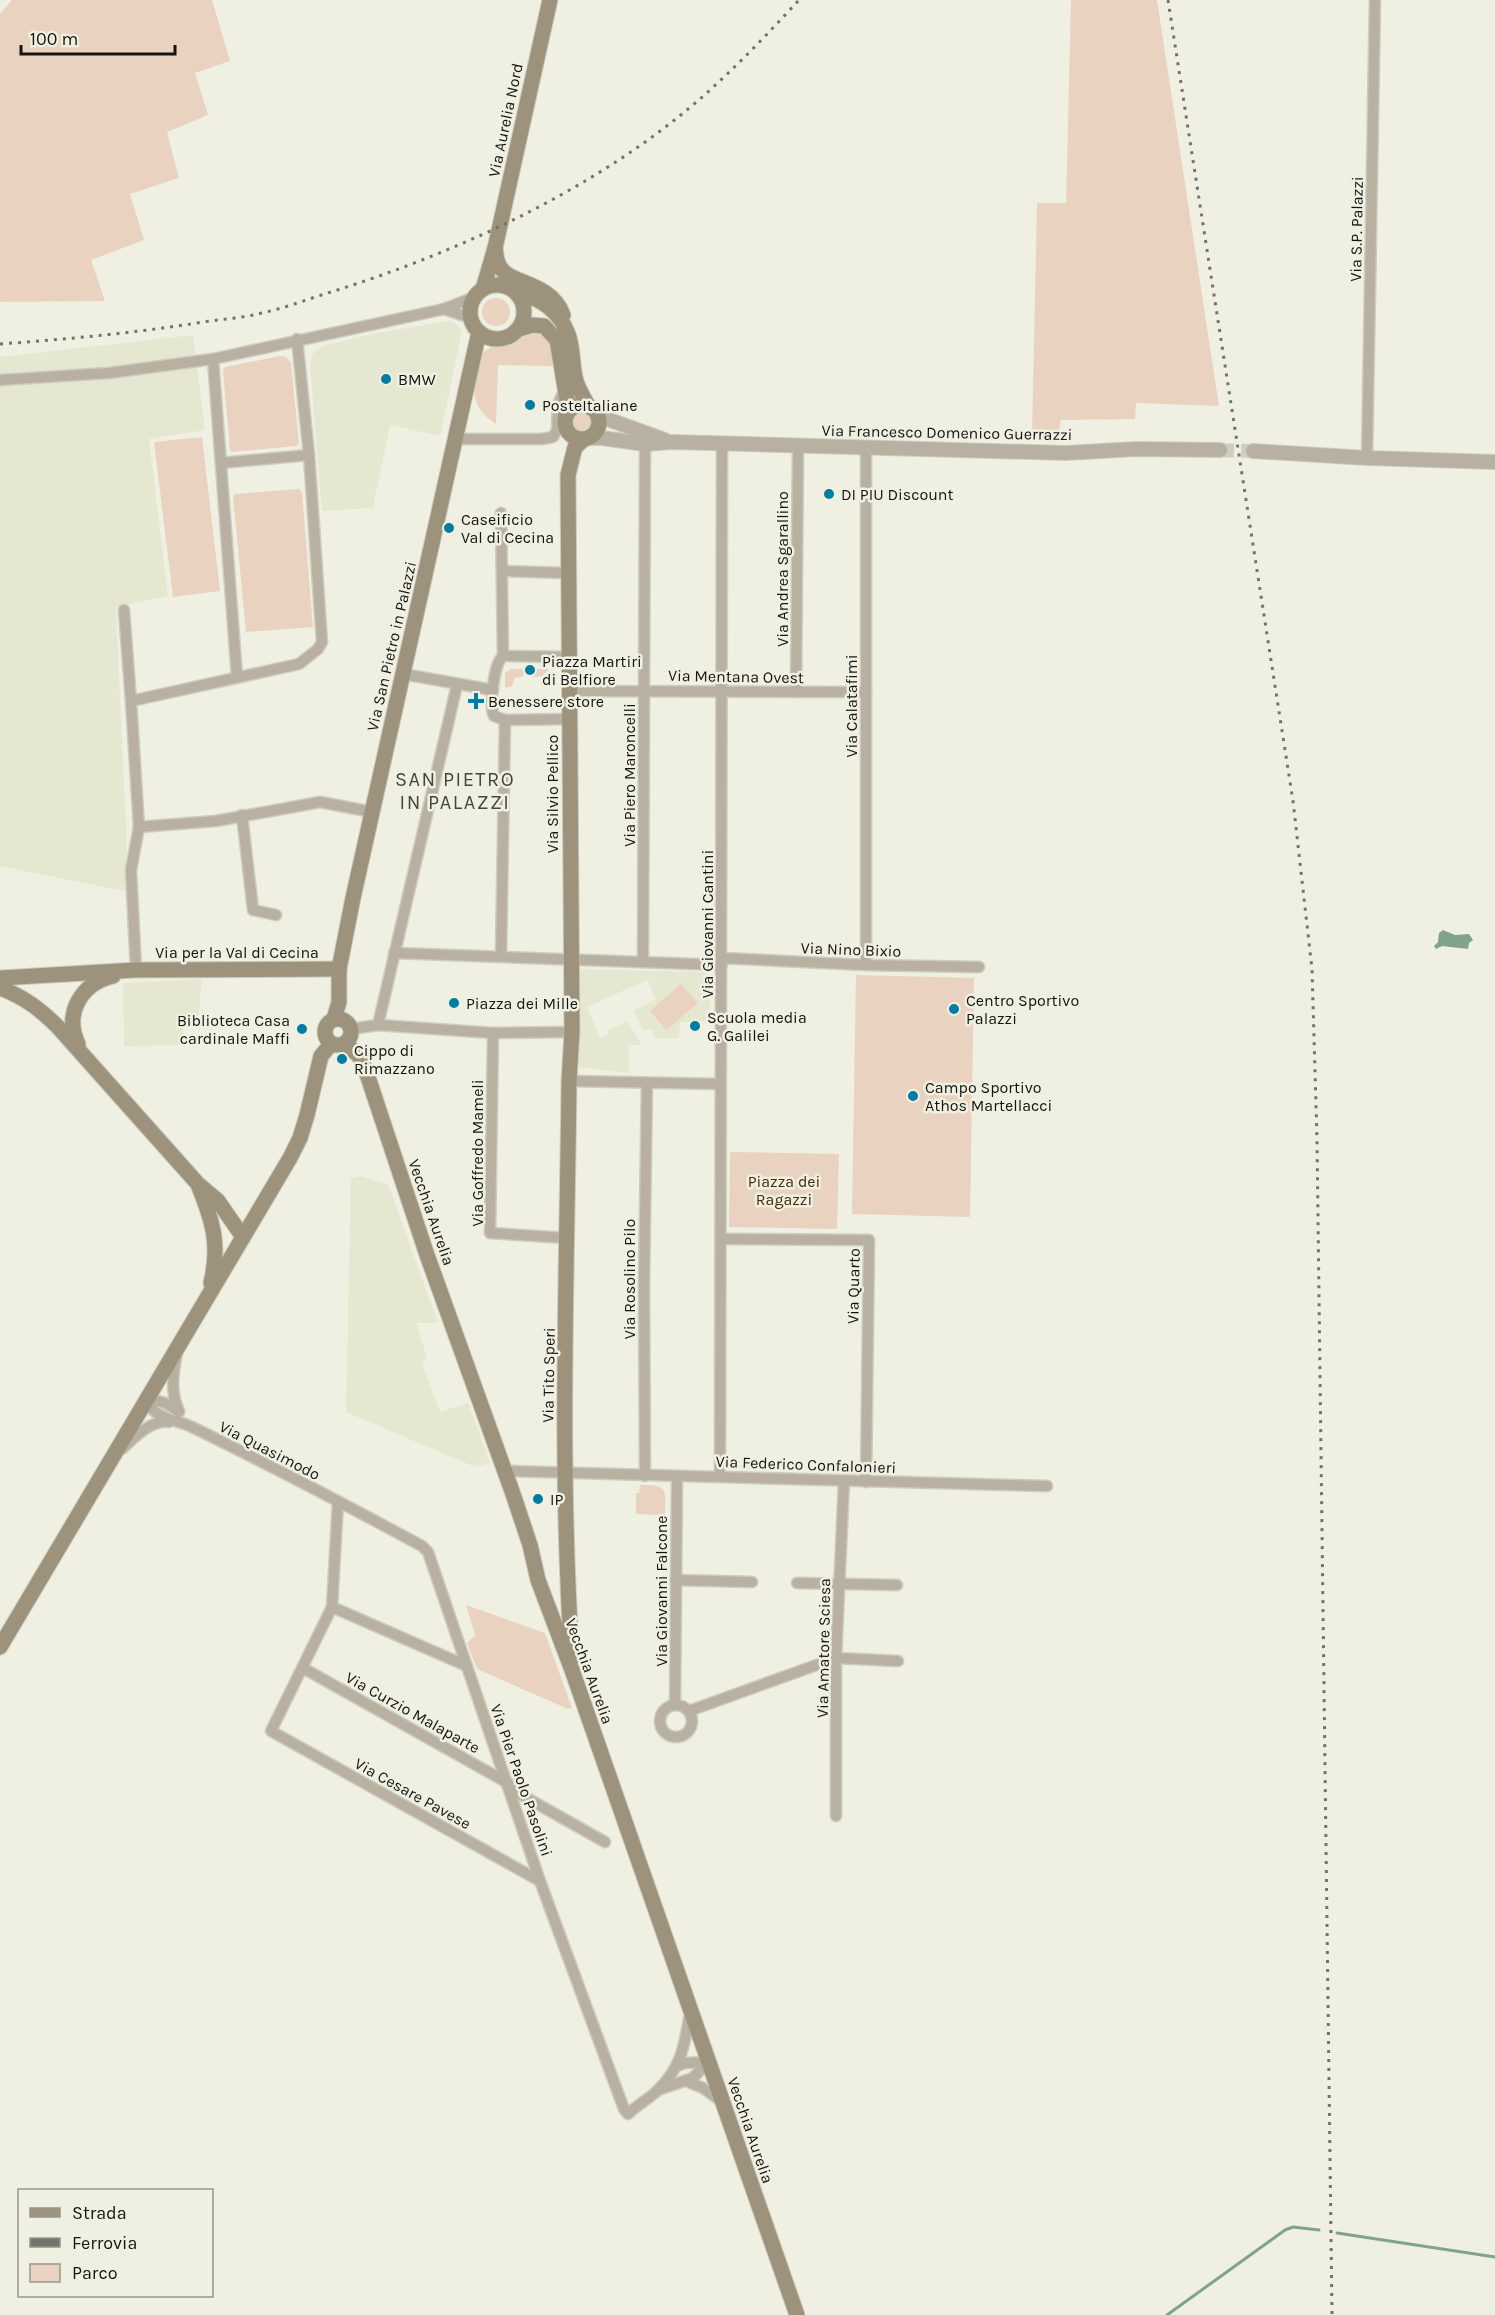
<svg xmlns="http://www.w3.org/2000/svg" width="1495" height="2315" viewBox="0 0 1495 2315" font-family="Karla,sans-serif">
	<rect width="100%" height="100%" fill="#eff0e2"/>
	<g fill="#e6e7d1">
		<path d="M448 321 455 323 462 331 440 436 390 425 373 508 322 511 310 365 313 353 323 346 378 333Z"/>
		<path d="M193 335 205 430 149 439 168 596 116 607 129 892 0 866V357Z"/>
		<path d="M579 969 709 972 710 1021 680 1022 679 1038H654V1030H643L633 1011 656 999 647 980 587 1007 600 1038 608 1034 607 1031 627 1021 642 1045H629V1073L579 1067Z"/>
		<path d="M202 979 198 1022 183 1023V1045L124 1046 123 983Z"/>
		<path d="M360 1176 388 1184 438 1323H416L427 1357 422 1363 440 1412 468 1403 490 1463 475 1467 346 1412 351 1178Z"/>
	</g>
	<g fill="#e9d3c0">
		<path d="M12 0H212L230 61 195 73 208 115 167 132 179 178 130 194 144 240 91 260 105 301 0 302V14Z"/>
		<path d="M1071 0H1157L1219 406 1136 403 1135 419 1061 420 1058 434 1032 433 1037 203H1066Z"/>
		<circle cx="496" cy="312" r="14"/>
		<path d="M534 330 552 338 558 374H555L554 366 498 365 496 424C466 404 474 386 480 355L492 346 508 344Z"/>
		<path d="M280 356 286 357 291 363 299 443 296 446 232 452 230 450 223 371 225 367Z"/>
		<circle cx="582" cy="422" r="11"/>
		<path d="M202 437 220 591 173 597 154 442Z"/>
		<path d="M299 489 302 492 313 627 246 632 233 496 235 494Z"/>
		<path d="M511 669H547L549 670 542 676 534 677 533 673H525L522 677 515 678 512 686 505 688V673Z"/>
		<path d="M856 975 974 978 970 1217 852 1214Z"/>
		<path d="M681 984 698 1003 666 1030 650 1011Z"/>
		<path d="M730 1152 839 1154 837 1229 729 1227Z"/>
		<path d="M640 1485C668 1484 666 1490 665 1515L636 1514V1493H639Z"/>
		<path d="M466 1605 545 1633 572 1708 568 1709 477 1669 467 1643 475 1635Z"/>
	</g>
	<path fill="#7fa38d" d="M1443 930 1455 935 1469 934 1473 940 1469 943 1468 949 1442 946 1436 949 1434 946 1438 942 1439 933Z"/>
	<g fill="none" stroke-linecap="round" stroke-linejoin="round">
		<g stroke="#7fa38d" stroke-width="3">
			<path d="M1337 2233 1495 2257"/>
			<path d="M1167 2315 1285 2230 1293 2227 1319 2230"/>
		</g>
		<path stroke="#cecfc2" stroke-width="14" stroke-dasharray="14 7" stroke-linecap="butt" d="M1220 450 1253 451"/>
		<g stroke="#cccdc0" stroke-width="13">
			<g id="minor">
				<path d="M444 309 471 318"/>
				<path d="M213 359 237 677"/>
				<path d="M0 380 109 373 213 359 444 309 475 297"/>
				<path d="M456 439H542L553 437 557 430 558 404 565 389"/>
				<path d="M866 448V965"/>
				<path d="M1367 458 1375 0"/>
				<path d="M221 463 309 455"/>
				<path d="M501 513 503 656"/>
				<path d="M502 571 568 573"/>
				<path d="M124 610 131 701"/>
				<path d="M569 657 503 656C494 663 489 705 494 716L505 720 570 719"/>
				<path d="M403 674 493 690"/>
				<path d="M569 691 866 692"/>
				<path d="M796 692 798 447"/>
				<path d="M242 815 253 910 276 915"/>
				<path d="M139 827 216 821 320 802 372 812"/>
				<path d="M394 953 722 965"/>
				<path d="M501 956 505 720"/>
				<path d="M722 958 866 965 979 967"/>
				<path d="M643 961 645 444"/>
				<path d="M136 970 131 870 139 827 131 701 299 664 318 649 322 642 309 455 297 339"/>
				<path d="M378 1025 457 685"/>
				<path d="M351 1029 378 1025 493 1033 572 1032"/>
				<path d="M493 1033 490 1233 567 1238"/>
				<path d="M569 1081 720 1084"/>
				<path d="M721 1239 869 1240 866 1482"/>
				<path d="M177 1353C173 1373 170 1393 179 1411"/>
				<path d="M179 1412C168 1403 161 1400 146 1401 156 1420 175 1419 192 1427 270 1465 346 1505 422 1546L428 1552 540 1881 624 2109 628 2114C637 2105 649 2099 658 2090 682 2067 685 2043 690 2012"/>
				<path d="M122 1449C135 1437 150 1420 169 1422"/>
				<path d="M504 1471 1047 1486"/>
				<path d="M645 1476 644 1284 647 1083"/>
				<path d="M720 1476 722 444"/>
				<path d="M338 1501 332 1607 271 1731 540 1881"/>
				<path d="M675 1580 752 1582"/>
				<path d="M797 1583 897 1585"/>
				<path d="M332 1607 467 1666"/>
				<path d="M303 1668 508 1783"/>
				<path d="M675 1705 677 1476"/>
				<circle cx="676" cy="1721" r="16"/>
				<path d="M689 1711 836 1658 898 1661"/>
				<path d="M509 1788 605 1842"/>
				<path d="M836 1816V1658L844 1481"/>
				<path d="M677 2066 685 2063 708 2062"/>
				<path d="M686 2081 703 2088 721 2101"/>
				<path d="M658 2090 693 2078 708 2062"/>
			</g>
		</g>
		<g stroke="#cccdc0" stroke-width="16">
			<g id="tertiary">
				<path d="M595 411 607 419 665 440"/>
				<path d="M589 438H602L645 444 673 442 1066 453 1136 449 1220 450"/>
				<path d="M1253 451 1367 458 1495 462"/>
			</g>
		</g>
		<g stroke="#cccdc0" stroke-width="17">
			<g id="secondary">
				<path d="M495 248C496 253 496 258 498 263 506 286 550 279 563 315"/>
				<circle cx="497" cy="312" r="27"/>
				<path d="M483 289 495 248 550 0"/>
				<path d="M519 295C542 297 560 313 568 334 573 347 572 363 575 377 577 387 583 397 589 407"/>
				<path d="M519 329 532 325 544 326 557 340 567 400 566 416"/>
				<circle cx="582" cy="422" r="17"/>
				<path d="M0 978 136 970 339 969"/>
				<path d="M0 988C24 997 40 1009 58 1027L198 1184 218 1201 243 1237"/>
				<circle cx="338" cy="1032" r="13"/>
				<path d="M334 1019 339 1002V969L353 898 479 332"/>
				<path d="M345 1043 359 1056 364 1065 427 1255 513 1494 530 1545 538 1580 572 1670 797 2315"/>
				<path d="M78 1044C64 1014 80 984 113 976"/>
				<path d="M199 1187C213 1222 220 1245 211 1283"/>
				<path d="M0 1647 290 1158 300 1138 307 1115 321 1056 331 1044"/>
				<path d="M572 1658C559 1466 567 1273 569 1081L572 1032 568 475 575 447 583 440"/>
			</g>
		</g>
		<use href="#minor" stroke="#b8b1a2" stroke-width="10"/>
		<use href="#tertiary" stroke="#b8b1a2" stroke-width="14"/>
		<use href="#secondary" stroke="#9d937d" stroke-width="15"/>
		<g stroke="#72736a" stroke-width="3" stroke-dasharray="3 6" stroke-linecap="butt">
			<path d="M1168 0 1293 801 1312 969 1317 1139 1332 2315"/>
			<path d="M0 344C69 339 135 333 203 322 223 319 243 318 262 313 285 308 308 299 331 292 453 254 582 195 682 114 724 80 762 40 799 0"/>
		</g>
	</g>
	<g fill="#017ca3" stroke="#eff0e2" stroke-width="2">
		<circle cx="386" cy="379" r="6"/>
		<circle cx="530" cy="405" r="6"/>
		<circle cx="829" cy="494" r="6"/>
		<circle cx="449" cy="528" r="6"/>
		<circle cx="530" cy="670" r="6"/>
		<path d="M473 692h6v6h6v6h-6v6h-6v-6h-6v-6h6z"/>
		<circle cx="454" cy="1003" r="6"/>
		<circle cx="954" cy="1009" r="6"/>
		<circle cx="695" cy="1026" r="6"/>
		<circle cx="302" cy="1029" r="6"/>
		<circle cx="342" cy="1059" r="6"/>
		<circle cx="913" cy="1096" r="6"/>
		<circle cx="538" cy="1499" r="6"/>
	</g>
	<g text-anchor="middle" stroke-width="5" stroke-linejoin="round" paint-order="stroke">
		<g font-size="16" fill="#141510" stroke="#eff0e2">
			<text transform="translate(505 120) rotate(-78)" y="6">Via Aurelia Nord</text>
			<text transform="translate(1356 229) rotate(-89)" y="6">Via S.P. Palazzi</text>
			<text transform="translate(947 432) rotate(1)" y="6">Via Francesco Domenico Guerrazzi</text>
			<text transform="translate(782 569) rotate(-90)" y="6">Via Andrea Sgarallino</text>
			<text transform="translate(391 646) rotate(-77)" y="6">Via San Pietro in Palazzi</text>
			<text transform="translate(736 676) rotate(1)" y="6">Via Mentana Ovest</text>
			<text transform="translate(851 706) rotate(-90)" y="6">Via Calatafimi</text>
			<text transform="translate(629 775) rotate(-90)" y="6">Via Piero Maroncelli</text>
			<text transform="translate(552 794) rotate(-90)" y="6">Via Silvio Pellico</text>
			<text transform="translate(707 924) rotate(-90)" y="6">Via Giovanni Cantini</text>
			<text transform="translate(851 949) rotate(2)" y="6">Via Nino Bixio</text>
			<text x="237" y="958">Via per la Val di Cecina</text>
			<text transform="translate(477 1153) rotate(-90)" y="6">Via Goffredo Mameli</text>
			<text transform="translate(432 1212) rotate(71)" y="6">Vecchia Aurelia</text>
			<text transform="translate(629 1279) rotate(-90)" y="6">Via Rosolino Pilo</text>
			<text transform="translate(853 1286) rotate(-89)" y="6">Via Quarto</text>
			<text transform="translate(548 1375) rotate(-89)" y="6">Via Tito Speri</text>
			<text transform="translate(270 1450) rotate(27)" y="6">Via Quasimodo</text>
			<text transform="translate(806 1464) rotate(2)" y="6">Via Federico Confalonieri</text>
			<text transform="translate(661 1591) rotate(-90)" y="6">Via Giovanni Falcone</text>
			<text transform="translate(823 1648) rotate(-89)" y="6">Via Amatore Sciesa</text>
			<text transform="translate(590 1671) rotate(70)" y="6">Vecchia Aurelia</text>
			<text transform="translate(413 1712) rotate(29)" y="6">Via Curzio Malaparte</text>
			<text transform="translate(522 1780) rotate(71)" y="6">Via Pier Paolo Pasolini</text>
			<text transform="translate(413 1793) rotate(29)" y="6">Via Cesare Pavese</text>
			<text transform="translate(751 2130) rotate(71)" y="6">Vecchia Aurelia</text>
		</g>
		<g font-size="16" fill="#141510" stroke="#eff0e2" text-anchor="start">
			<text x="398" y="385">BMW</text>
			<text x="542" y="411">PosteItaliane</text>
			<text x="841" y="500">DI PIU Discount</text>
			<text x="461" y="525">Caseificio<tspan x="461" dy="18">Val di Cecina</tspan></text>
			<text x="542" y="667">Piazza Martiri<tspan x="542" dy="18">di Belfiore</tspan></text>
			<text x="488" y="707">Benessere store</text>
			<text x="966" y="1006">Centro Sportivo<tspan x="966" dy="18">Palazzi</tspan></text>
			<text x="466" y="1009">Piazza dei Mille</text>
			<text x="707" y="1023">Scuola media<tspan x="707" dy="18">G. Galilei</tspan></text>
			<text x="290" y="1026" text-anchor="end">Biblioteca Casa<tspan x="290" dy="18">cardinale Maffi</tspan></text>
			<text x="354" y="1056">Cippo di<tspan x="354" dy="18">Rimazzano</tspan></text>
			<text x="925" y="1093">Campo Sportivo<tspan x="925" dy="18">Athos Martellacci</tspan></text>
			<text x="550" y="1505">IP</text>
		</g>
		<g font-size="16" fill="#492a08" stroke="#eff0e2">
			<text x="784" y="1187">Piazza dei<tspan x="784" dy="18">Ragazzi</tspan></text>
		</g>
		<g font-size="20" letter-spacing="1.5" fill="#45463a" stroke="#eff0e2">
			<text x="455" y="786">SAN PIETRO<tspan x="455" dy="23">IN PALAZZI</tspan></text>
		</g>
	</g>
	<rect x="18" y="2189" width="195" height="108" fill="#eff0e2" stroke="#97988e" stroke-width="1.5"/>
	<rect x="30" y="2208" width="30" height="9" fill="#9d937d" stroke="#97988e" stroke-width="1.5"/>
	<text x="72" y="2219" font-size="18" fill="#141510">Strada</text>
	<rect x="30" y="2238" width="30" height="9" fill="#72736a" stroke="#97988e" stroke-width="1.5"/>
	<text x="72" y="2249" font-size="18" fill="#141510">Ferrovia</text>
	<rect x="30" y="2264" width="30" height="18" fill="#e9d3c0" stroke="#97988e" stroke-width="1.5"/>
	<text x="72" y="2279" font-size="18" fill="#141510">Parco</text>
	<path d="M21 45v9h154v-9" fill="none" stroke="#141510" stroke-width="3"/>
	<text x="30" y="45" font-size="18" fill="#141510" stroke="#eff0e2" stroke-width="4.5" paint-order="stroke">100 m</text>
</svg>
